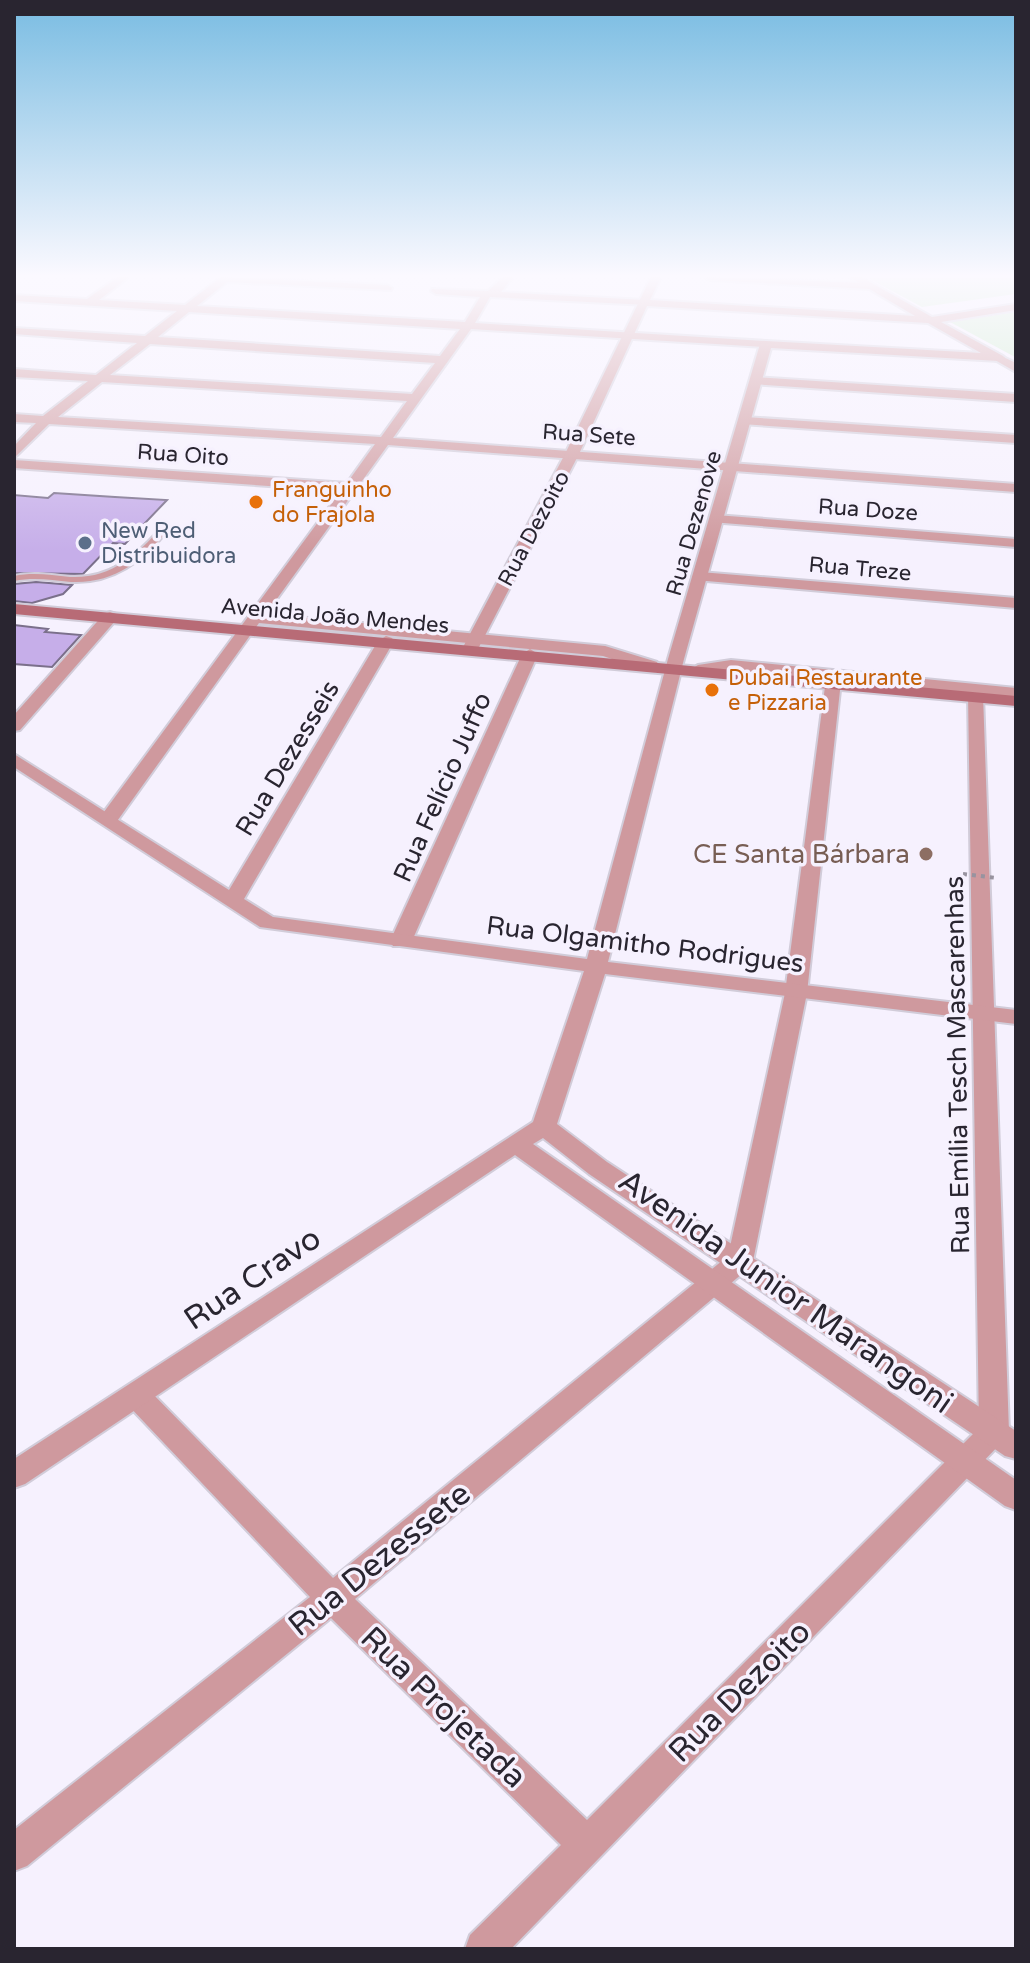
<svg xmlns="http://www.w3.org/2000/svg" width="1030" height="1963" viewBox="0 0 1030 1963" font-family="'Varela Round',sans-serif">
	<rect width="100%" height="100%" fill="#f6f1fe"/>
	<g fill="#c9ebc7">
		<path d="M866 277H1016V294L922 307Z"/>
		<path d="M1016 312 1015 357 950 322Z"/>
	</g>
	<g fill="#c6aee9" stroke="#7b708b" stroke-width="2">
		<path d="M54 493 115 497 167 500 125 544 113 543 83 574 14 573V495L48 498Z"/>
		<path d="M36 582 49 583 72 585 63 594 32 603 14 601V584Z"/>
		<path d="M14 625 48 629 45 632 81 635 52 667 14 664Z"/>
	</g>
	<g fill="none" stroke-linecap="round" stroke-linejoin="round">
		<g stroke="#d1ccd9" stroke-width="4">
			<path id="service" d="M161 528 168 530C143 561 113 584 71 582 51 580 34 577 14 581V576C33 572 51 575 70 577 110 579 136 556 161 528Z"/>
		</g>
		<g stroke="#d1ccd9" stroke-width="4">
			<g id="minor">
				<path d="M118 277H129L99 300 185 305 221 277 387 285 392 288 391 290 227 282 197 306 465 322 480 297 436 294 431 291 432 289 488 291 503 277H513L501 292 644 300 649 303 648 305 490 297 475 323 766 341 772 344 766 347 471 329 393 438 1016 484V492L388 445 266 614 605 646 657 662 659 666 657 670H645L603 656 259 623 115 824 108 826 98 820 341 491 14 468V460L347 483 375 444 49 424 14 458V446L36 423 14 422V414L43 416 88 381 14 377V369L96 375 137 343 14 334V328L145 336 177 311 14 301V295L87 299ZM189 312 460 329 440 356 158 337ZM150 344 435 363 412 394 110 375ZM102 382 407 401 381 437 58 417Z"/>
				<path d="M705 277 870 283 875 286 870 289 710 280Z"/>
				<path d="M999 355 1016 363V372L995 360 993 358Z"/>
				<path d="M756 377 1016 394V402L752 384V378Z"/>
				<path d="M745 417 1016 435V443L741 424 739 421Z"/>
				<path d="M716 515 1016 539V547L711 522V516Z"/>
				<path d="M700 572 1016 598V608L695 580 692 577Z"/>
				<path d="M110 612 116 614V620L20 730 14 731V715L104 614Z"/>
				<path d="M530 649 538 654 412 941 409 946H393L390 941 522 654Z"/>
				<path d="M731 660 1016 688V698L983 695 1009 1432 1004 1440 511 1949H465L470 1935 561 1845 331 1618 27 1866 14 1871V1830L310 1597 127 1404 123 1396 127 1388 137 1385 147 1388 333 1578 728 1256 785 993 826 679 731 670 698 675 690 670 698 665ZM841 681 968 693 979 1428 587 1820 355 1599 749 1268 753 1261 807 993Z"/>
			</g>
		</g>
		<g stroke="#d1ccd9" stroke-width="4">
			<path id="tertiary" d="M651 277H661L650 300 915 316 849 277H861L932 317 1016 304V310L941 322 1003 356 1005 358 999 361 771 348 684 659 608 962 1016 1010V1024L605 974 557 1124 607 1162 1016 1431V1459L1005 1456 589 1174 543 1138 533 1144 1016 1480V1510L1005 1506 515 1155 25 1484 14 1488V1459L533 1122 584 971 260 927 14 767V754L229 890 378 641 386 636 392 638 394 641 244 899 273 917 587 959 668 659 760 344 766 341 981 353 928 323 647 306 579 454 478 649 476 652H464L462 649 565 454Z"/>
		</g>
		<g stroke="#d1ccd9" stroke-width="4">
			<path id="secondary" d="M14 604 1016 696V706L14 614Z"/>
		</g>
		<use href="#service" fill="#cf999e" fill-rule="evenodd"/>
		<use href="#minor" fill="#cf999e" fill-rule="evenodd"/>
		<use href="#tertiary" fill="#cf999e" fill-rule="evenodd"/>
		<use href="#secondary" fill="#b86b76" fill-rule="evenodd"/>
		<path stroke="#98939f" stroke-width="4" stroke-dasharray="4 5" stroke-linecap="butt" d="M963 874 997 878"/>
	</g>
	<linearGradient id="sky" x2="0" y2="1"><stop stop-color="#79bce2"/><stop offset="0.5" stop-color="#fbf9ff"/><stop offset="1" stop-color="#fbf9ff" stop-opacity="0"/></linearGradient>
	<rect width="1030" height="552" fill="url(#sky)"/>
	<g fill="#e8710a" stroke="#f6f1fe" stroke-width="3">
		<circle cx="256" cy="502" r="8"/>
		<circle cx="712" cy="690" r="8"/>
	</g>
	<circle fill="#5c6f8a" stroke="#f6f1fe" stroke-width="3" cx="85" cy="543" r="8"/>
	<circle fill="#8d6e63" stroke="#f6f1fe" stroke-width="3" cx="926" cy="854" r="8"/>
	<g text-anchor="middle" stroke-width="7" stroke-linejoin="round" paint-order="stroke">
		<g font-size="22" fill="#292530" stroke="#f6f1fe">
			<text transform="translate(589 434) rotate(4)" y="8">Rua Sete</text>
			<text transform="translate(183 454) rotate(4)" y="8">Rua Oito</text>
			<text transform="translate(868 509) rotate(4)" y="8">Rua Doze</text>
			<text transform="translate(693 523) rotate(-74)" y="8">Rua Dezenove</text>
			<text transform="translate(533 528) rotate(-62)" y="8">Rua Dezoito</text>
			<text transform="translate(860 568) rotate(5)" y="8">Rua Treze</text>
			<text transform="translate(335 615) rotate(5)" y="8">Avenida João Mendes</text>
		</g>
		<g font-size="22" fill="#c56008" stroke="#f6f1fe" text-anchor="start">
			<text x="272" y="497">Franguinho<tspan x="272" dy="25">do Frajola</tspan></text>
			<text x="728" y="685">Dubai Restaurante<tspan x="728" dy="25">e Pizzaria</tspan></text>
		</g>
		<g font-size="22" fill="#4e5e75" stroke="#f6f1fe" text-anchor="start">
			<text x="101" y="538">New Red<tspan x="101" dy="25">Distribuidora</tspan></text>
		</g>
		<g font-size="26" fill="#292530" stroke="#f6f1fe">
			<text transform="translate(287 758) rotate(-59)" y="9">Rua Dezesseis</text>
			<text transform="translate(442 787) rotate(-66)" y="9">Rua Felício Juffo</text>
			<text transform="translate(645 944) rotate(7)" y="9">Rua Olgamitho Rodrigues</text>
			<text transform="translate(957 1065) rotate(-91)" y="9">Rua Emília Tesch Mascarenhas</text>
		</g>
		<g font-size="26" fill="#785e54" stroke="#f6f1fe" text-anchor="end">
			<text x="910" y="863">CE Santa Bárbara</text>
		</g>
		<g font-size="32" fill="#292530" stroke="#f6f1fe">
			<text transform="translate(252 1278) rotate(-34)" y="11">Rua Cravo</text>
			<text transform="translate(786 1291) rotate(35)" y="11">Avenida Junior Marangoni</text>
			<text transform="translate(379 1559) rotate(-39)" y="11">Rua Dezessete</text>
			<text transform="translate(739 1691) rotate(-45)" y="11">Rua Dezoito</text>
			<text transform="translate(444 1707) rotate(44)" y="11">Rua Projetada</text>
		</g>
	</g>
	<rect width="1030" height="1963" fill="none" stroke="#292530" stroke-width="32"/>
</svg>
